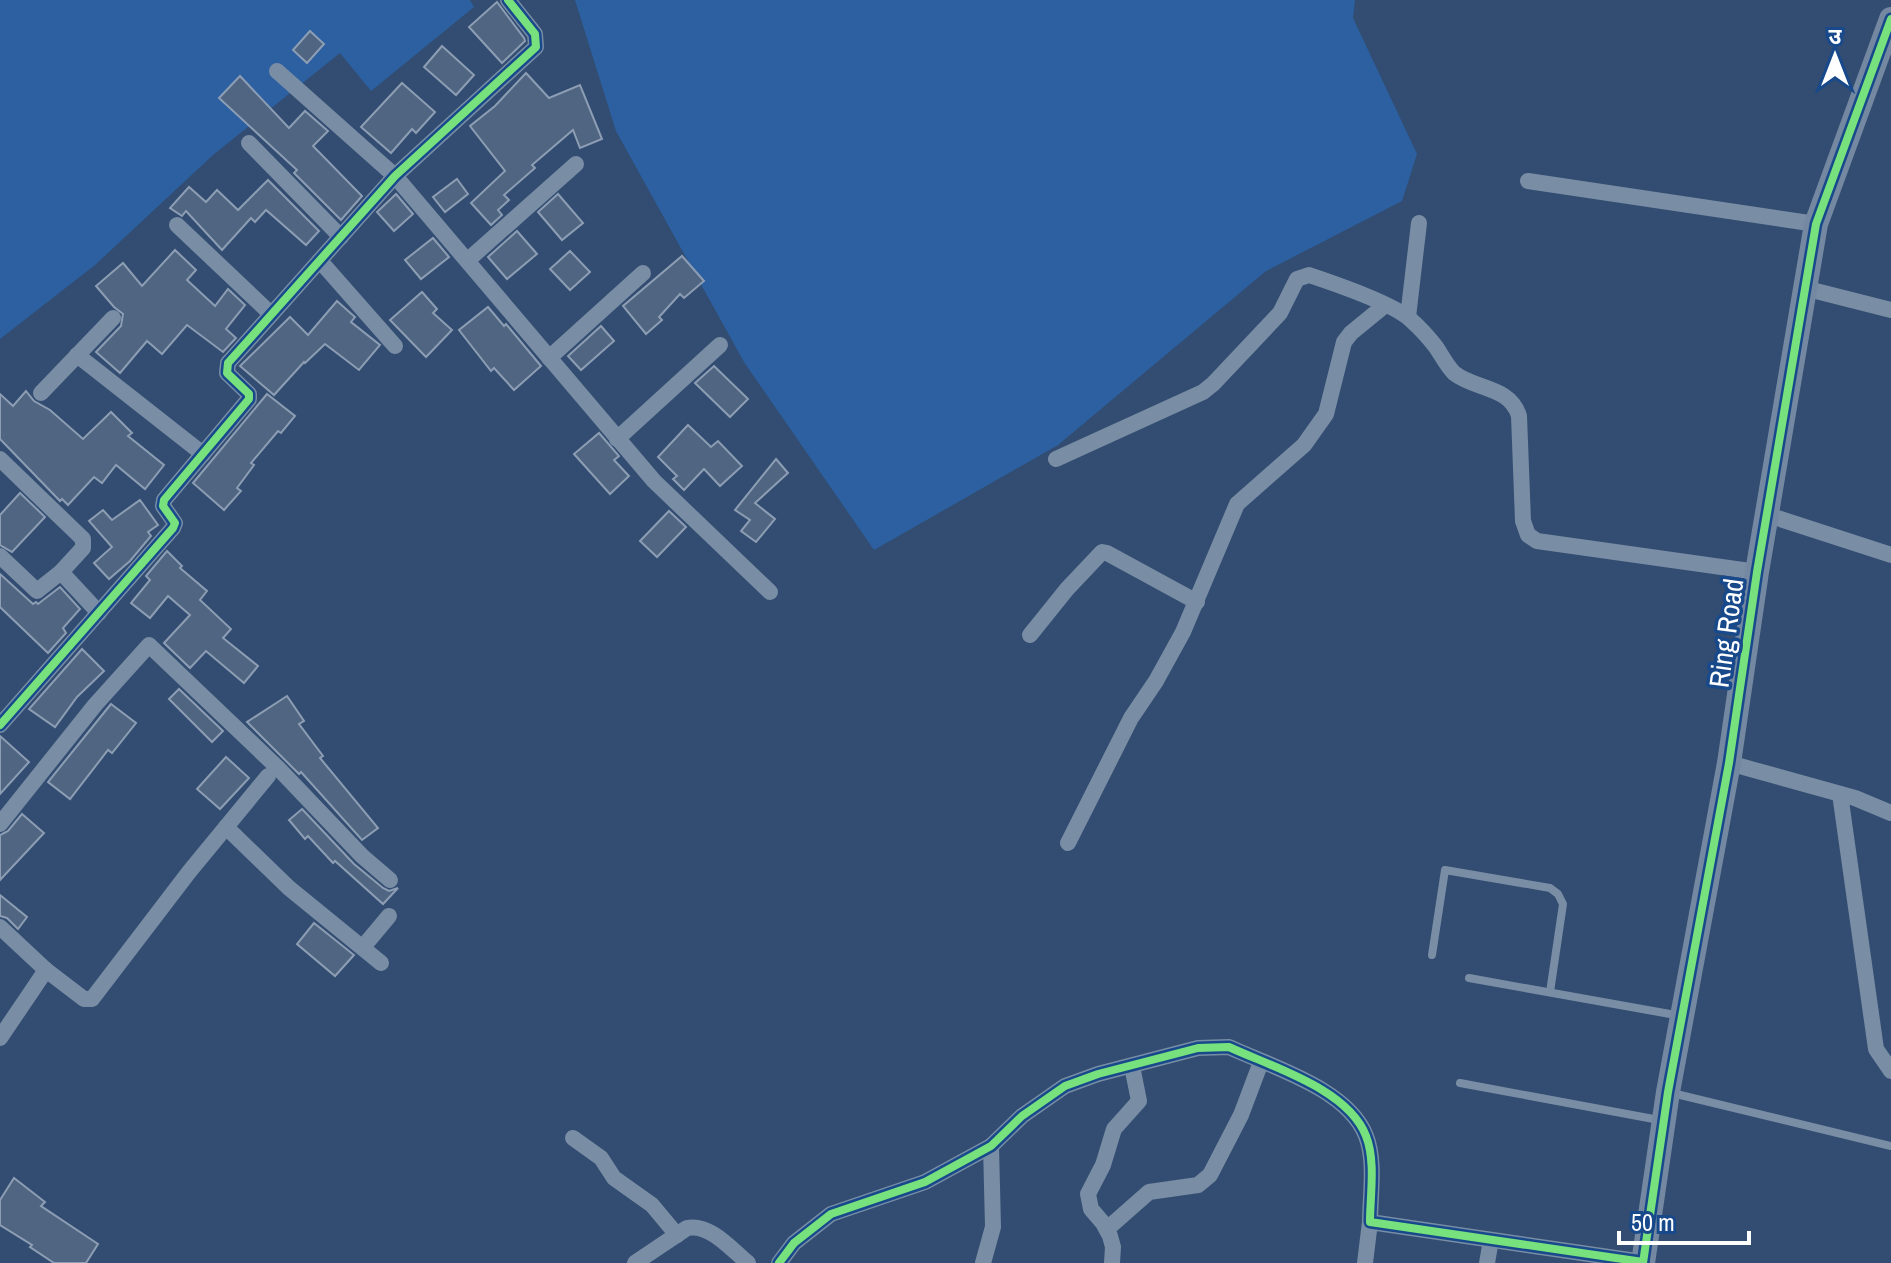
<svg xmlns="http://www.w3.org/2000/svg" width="1891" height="1263" viewBox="0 0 1891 1263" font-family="'Archivo Narrow','Noto Sans Devanagari',sans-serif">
	<rect width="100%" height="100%" fill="#324d71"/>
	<g fill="#2c60a1">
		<path d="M0 0H470L474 7 371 91 340 53 213 155 95 265 0 339Z"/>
		<path d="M575 0H1355L1353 18 1417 154 1402 201 1266 271 1058 445 874 550 744 362 616 131Z"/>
	</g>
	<g fill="#4f6581" stroke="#8d9eb4" stroke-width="2">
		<path d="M497 2 524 38 525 41 502 63 469 27Z"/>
		<path d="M310 31 324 44 307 63 293 50Z"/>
		<path d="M442 46 474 75 456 95 424 67Z"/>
		<path d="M526 73 549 98 580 85 602 139 580 148 573 130 532 165 535 168 504 195 509 200 498 210 502 215 491 225 471 203 505 171 470 126 495 106Z"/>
		<path d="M240 76 289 128 305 111 328 131 313 146 362 196 341 220 294 173 297 170 219 98Z"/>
		<path d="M402 83 435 112 416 133 412 129 391 153 361 127Z"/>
		<path d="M457 179 468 194 445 212 433 197Z"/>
		<path d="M268 180 319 231 306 245 266 210 255 222 251 218 222 250 186 211 182 216 170 208 189 187 206 202 217 190 238 210Z"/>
		<path d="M396 194 413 214 394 231 377 212Z"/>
		<path d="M558 194 583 223 562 240 538 212Z"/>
		<path d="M517 231 537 254 507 279 488 257Z"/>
		<path d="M433 238 449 257 421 279 405 260Z"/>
		<path d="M175 250 196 270 187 280 215 306 228 289 245 305 226 329 236 338 223 352 187 325 162 354 147 341 120 373 96 352 121 326 123 314 114 307 96 286 123 263 142 286Z"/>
		<path d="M570 251 590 272 570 290 550 269Z"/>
		<path d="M682 256 704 281 684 298 680 294 659 317 662 320 646 334 623 306Z"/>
		<path d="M422 292 437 309 433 313 452 330 426 357 390 320Z"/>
		<path d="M337 301 355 317 351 322 380 345 359 370 325 344 305 363 304 362 274 395 240 366 290 317 308 335Z"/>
		<path d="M488 307 504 326 506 324 541 366 514 390 494 368 491 371 459 330Z"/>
		<path d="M601 326 614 341 581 370 568 356Z"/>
		<path d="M714 366 748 399 730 417 695 383Z"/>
		<path d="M26 391 34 401 50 410 83 439 111 412 132 433 128 436 164 465 145 489 116 465 102 483 94 477 68 505 62 499 60 501 0 439V394L13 406Z"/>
		<path d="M267 394 295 416 281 433 278 431 251 463 254 465 237 488 241 491 224 510 193 483Z"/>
		<path d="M688 425 711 447 718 441 742 466 720 486 704 469 684 490 673 479 677 476 658 457Z"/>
		<path d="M599 433 619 456 614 460 629 476 610 494 574 454Z"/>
		<path d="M776 459 788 473 755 503 775 519 756 542 741 531 750 520 735 510Z"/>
		<path d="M20 493 45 517 12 552 0 545V515Z"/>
		<path d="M140 500 158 525 148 532 151 536 130 561 109 579 94 563 112 547 89 521 103 510 112 520Z"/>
		<path d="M669 511 686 527 657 557 640 541Z"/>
		<path d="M167 551 182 566 180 568 207 591 200 600 231 629 223 638 258 666 244 683 206 651 190 668 164 643 190 615 168 596 150 618 131 603 150 580 146 576Z"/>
		<path d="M0 574 33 604 36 602 38 604 60 587 80 609 63 628 66 633 48 653 0 607Z"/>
		<path d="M82 649 104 671 77 697 55 727 29 709Z"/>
		<path d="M179 689 223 731 212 742 169 699Z"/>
		<path d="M287 696 304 721 299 724 323 756 320 758 378 828 362 840 301 772 299 774 247 722Z"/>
		<path d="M111 704 136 723 112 753 108 750 70 799 48 782Z"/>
		<path d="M0 736 29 762 0 794Z"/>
		<path d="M226 757 249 778 220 809 197 789Z"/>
		<path d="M302 809 354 864 383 888 389 891 398 888 383 904 335 861 333 863 308 836 305 839 289 820Z"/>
		<path d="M22 814 44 833 0 880V835L8 831Z"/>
		<path d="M0 895 27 917 18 929 7 918 0 916Z"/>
		<path d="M314 923 354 955 335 976 297 944Z"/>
		<path d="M14 1178 45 1202 41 1206 98 1244 86 1263H54L30 1247 32 1245 0 1225V1200Z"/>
	</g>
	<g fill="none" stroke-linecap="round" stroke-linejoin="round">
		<g stroke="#798da5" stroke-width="8">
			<path d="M1432 955 1445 870 1550 888 1558 894 1563 904 1550 992"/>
			<path d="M1469 978 1681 1016"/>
			<path d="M1460 1083 1659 1120"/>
			<path d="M1672 1093 1891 1146"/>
		</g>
		<g stroke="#798da5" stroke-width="16">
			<path d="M277 71 395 176 654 481 770 592"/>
			<path d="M249 143 341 237"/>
			<path d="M1528 181 1816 224"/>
			<path d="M177 225 271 314"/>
			<path d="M468 260 576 164"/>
			<path d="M321 262 395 346"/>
			<path d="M1804 288 1891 310"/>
			<path d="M1408 317 1419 223"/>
			<path d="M77 355 203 454"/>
			<path d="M549 358 643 273"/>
			<path d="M41 393 113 318"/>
			<path d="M617 439 720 345"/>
			<path d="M0 459 83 539V548L61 572"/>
			<path d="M1056 459 1203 392 1213 384 1280 313 1297 279 1309 275C1333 283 1393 303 1411 320 1420 328 1429 338 1436 347 1442 356 1447 366 1454 373 1475 390 1510 386 1519 416L1523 521 1528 535 1537 541 1757 572"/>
			<path d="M1768 515 1891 555"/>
			<path d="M0 556 37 591 61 572 99 613"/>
			<path d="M1030 635 1067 589 1102 552 1107 553 1197 602"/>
			<path d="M0 725 173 528 175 523 163 506 164 500 249 399V394L227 373 228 363 395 176 536 47 535 34 508 0"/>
			<path d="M1729 763 1855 798 1891 813"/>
			<path d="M1840 794 1876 1049 1891 1071"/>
			<path d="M0 824 95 705 149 645 279 769 362 856 390 880"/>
			<path d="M226 827 289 888 381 963"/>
			<path d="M1068 843 1131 718 1156 681 1183 632 1237 504 1304 445 1326 414 1344 342 1351 333 1384 306"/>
			<path d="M0 927 46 970 84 999H92L189 872 268 776"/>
			<path d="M363 947 389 916"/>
			<path d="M0 1038 46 970"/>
			<path d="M573 1138 601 1158 614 1178 652 1205 677 1235"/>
			<path d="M1107 1229 1149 1192 1198 1185 1210 1175 1241 1115 1261 1062"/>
			<path d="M635 1263 687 1228C710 1223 732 1250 748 1263"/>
			<path d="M779 1263 794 1243 831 1214 925 1182 991 1146 1022 1116 1065 1086 1098 1074 1198 1048 1229 1047C1272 1067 1348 1089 1366 1136 1376 1161 1370 1196 1370 1222L1643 1262"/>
			<path d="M983 1263 993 1227 991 1146"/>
			<path d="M1112 1263 1113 1247 1110 1236 1103 1223 1091 1209 1088 1194 1103 1165 1114 1129 1139 1101 1132 1066"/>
			<path d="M1365 1263 1370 1222"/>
			<path d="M1487 1263 1491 1240"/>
		</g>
		<path stroke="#7588a1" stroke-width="24" d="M1643 1263 1668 1092 1729 763 1757 572 1816 224 1891 19"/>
		<g stroke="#18498b" stroke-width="13">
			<g id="cycleway">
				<path d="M0 725 173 528 175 523 163 506 164 500 249 399V394L227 373 228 363 395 176 536 47 535 34 508 0"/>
				<path d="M779 1263 794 1243 831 1214 925 1182 991 1146 1022 1116 1065 1086 1098 1074 1198 1048 1229 1047C1272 1067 1348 1089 1366 1136 1376 1161 1370 1196 1370 1222L1643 1262"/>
				<path d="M1643 1263 1668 1092 1729 763 1757 572 1816 224 1891 19"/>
			</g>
		</g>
		<use href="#cycleway" stroke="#77e17e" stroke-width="8"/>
	</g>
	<g text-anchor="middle" stroke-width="7" stroke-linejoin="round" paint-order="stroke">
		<g font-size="28" fill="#fff" stroke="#18498b">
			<text transform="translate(1726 633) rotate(-82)" y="10">Ring Road</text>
		</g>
	</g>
	<g transform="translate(1835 56)" stroke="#18498b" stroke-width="6" paint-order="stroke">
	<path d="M0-6L14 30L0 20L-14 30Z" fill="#ffffff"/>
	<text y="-12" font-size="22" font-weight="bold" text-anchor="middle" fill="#ffffff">उ</text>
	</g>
	<path d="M1619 1231v12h130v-12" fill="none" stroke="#ffffff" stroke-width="4"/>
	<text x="1631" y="1231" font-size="24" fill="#ffffff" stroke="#18498b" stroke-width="6" paint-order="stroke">50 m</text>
</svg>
